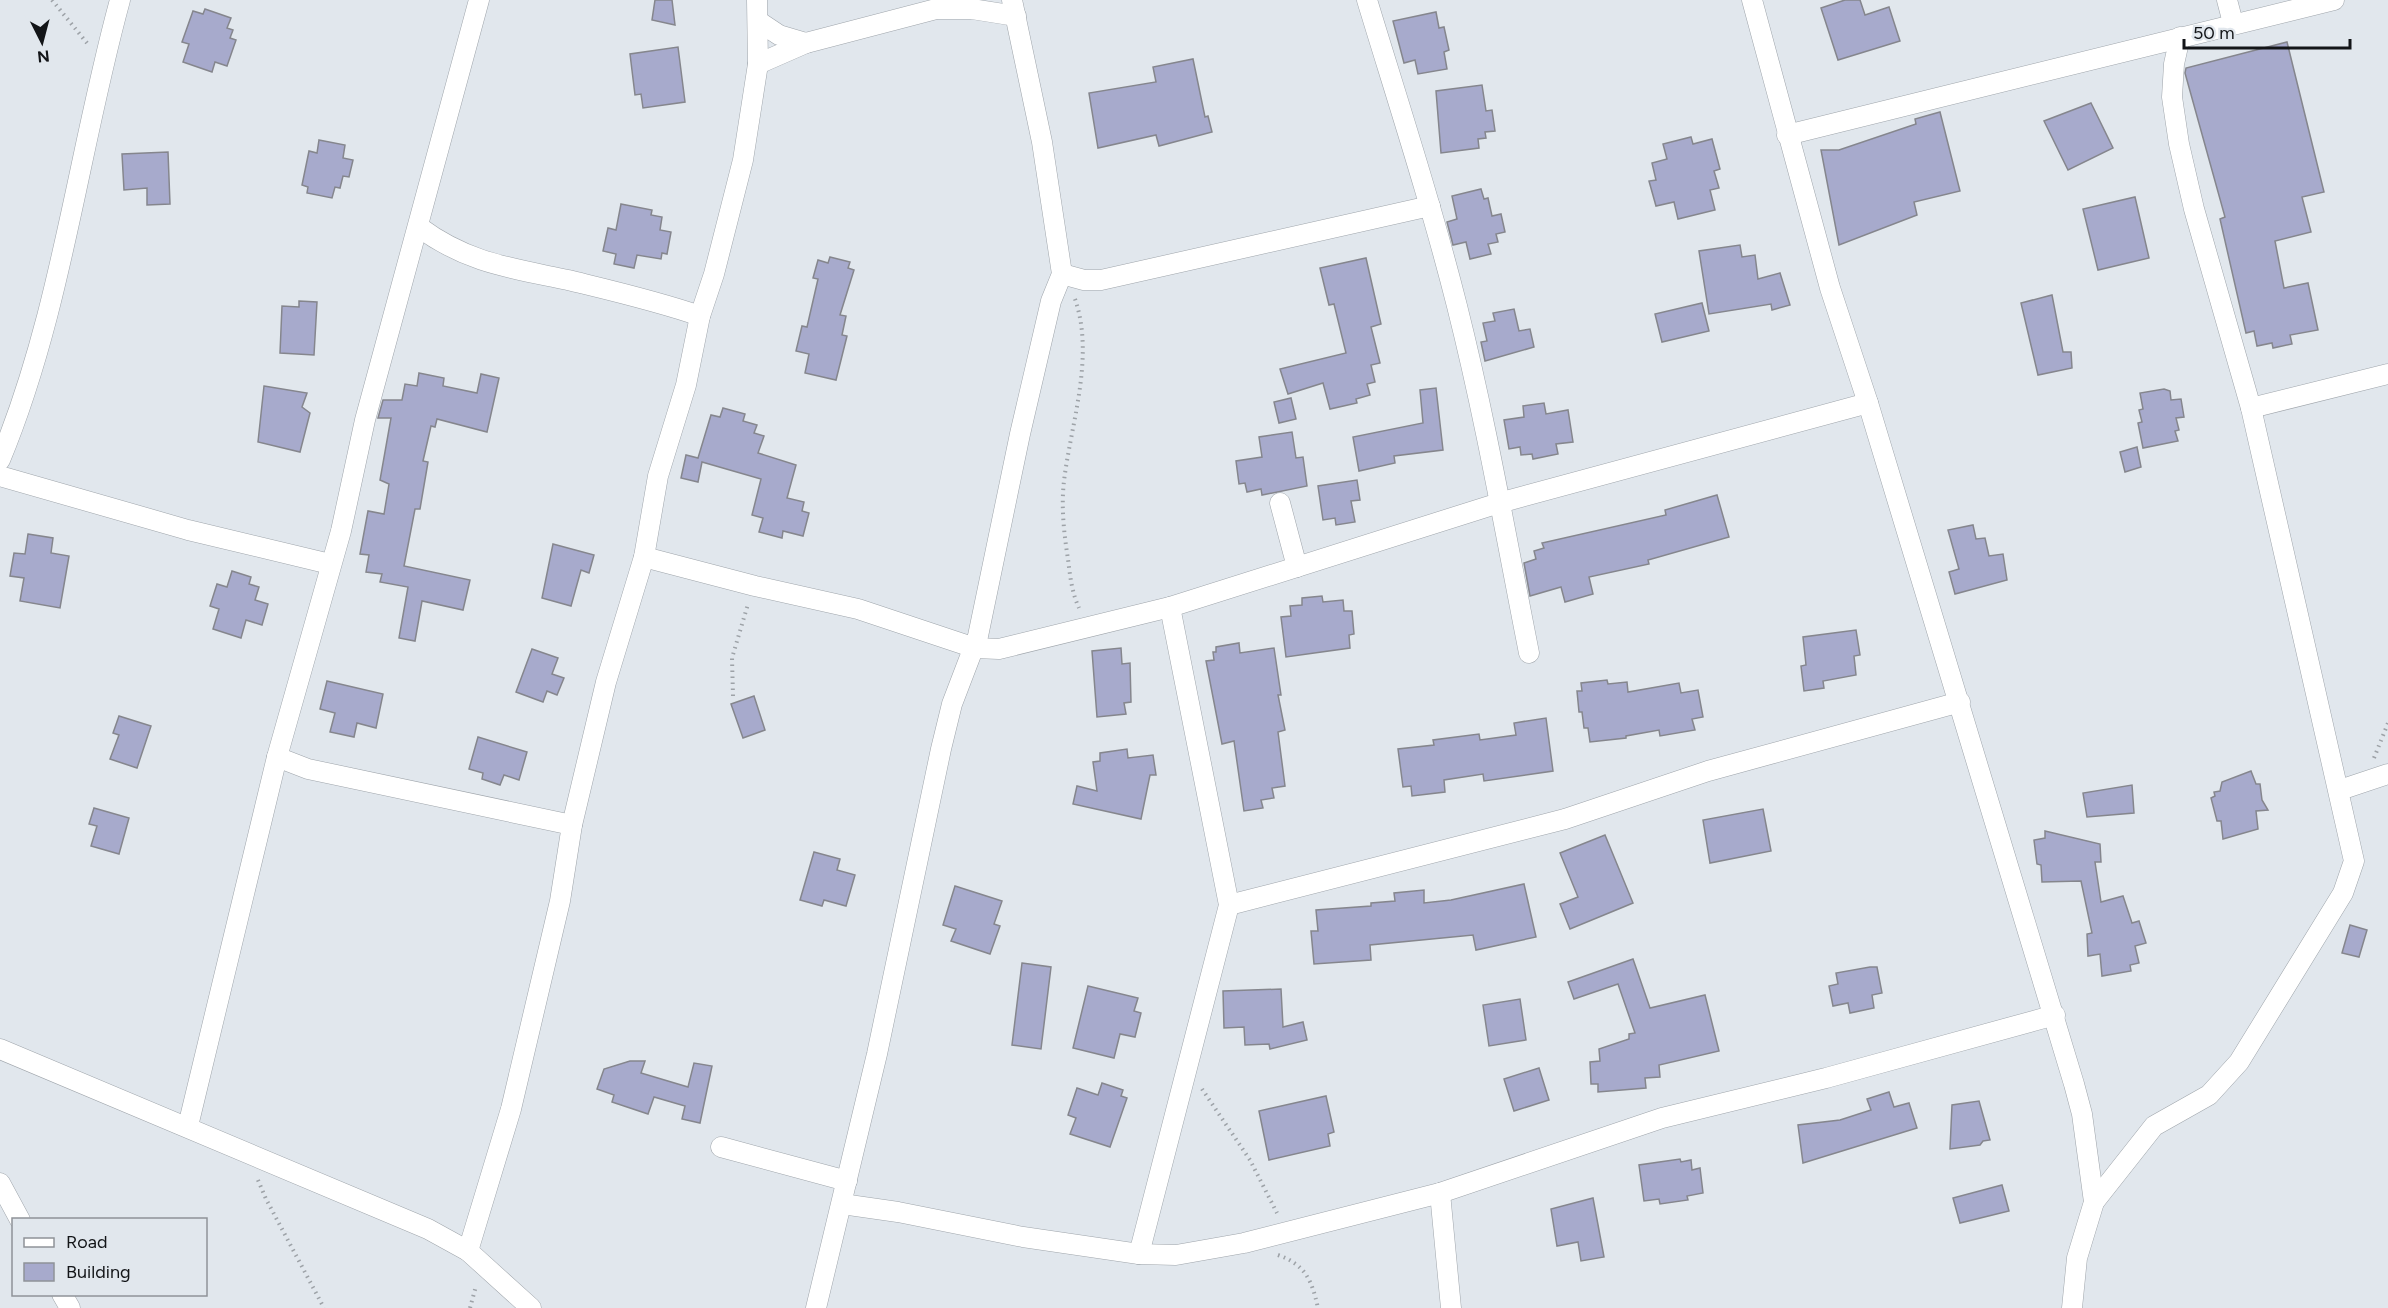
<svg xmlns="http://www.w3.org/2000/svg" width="2388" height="1308" viewBox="0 0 2388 1308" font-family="Figtree,sans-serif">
	<rect width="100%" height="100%" fill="#e1e7ed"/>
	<g fill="#a7aacc" stroke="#85868d" stroke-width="1.5">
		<path d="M655 0H672L675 25 652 20Z"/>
		<path d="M1845 0H1860L1865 15 1889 7 1900 41 1838 60 1821 8Z"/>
		<path d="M205 9 231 18 227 28 233 30 230 38 236 40 227 66 215 62 212 72 183 62 189 44 182 42 193 11 203 14Z"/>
		<path d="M1436 12 1439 28 1444 27 1449 50 1444 52 1447 69 1418 74 1415 60 1404 63 1393 21Z"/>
		<path d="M2287 42 2324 192 2302 197 2311 232 2275 241 2284 288 2308 283 2318 330 2290 335 2292 344 2273 348 2272 343 2257 346 2254 331 2246 333 2220 219 2225 217 2185 73 2186 68Z"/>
		<path d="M678 47 685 102 643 108 641 94 635 95 630 54Z"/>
		<path d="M1193 59 1205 117 1208 116 1212 132 1159 146 1156 135 1098 148 1089 93 1156 82 1153 67Z"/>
		<path d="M1482 85 1486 111 1492 110 1495 131 1485 132 1486 138 1478 139 1479 148 1441 153 1436 91Z"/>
		<path d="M2091 103 2113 148 2068 170 2044 121Z"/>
		<path d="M1940 112 1960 191 1914 202 1917 215 1839 245 1821 150H1839L1916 124 1915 119Z"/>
		<path d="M1691 137 1693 144 1712 139 1720 169 1714 171 1719 188 1710 190 1715 210 1678 219 1674 202 1656 206 1649 181 1656 180 1652 163 1667 159 1663 144Z"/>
		<path d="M319 140 345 145 343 158 353 160 349 177 343 176 340 188 335 187 332 198 307 193 308 187 302 185 309 151 317 153Z"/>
		<path d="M168 152 170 204 147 205V188L124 190 122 154Z"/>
		<path d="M1481 189 1484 199 1488 198 1492 216 1501 214 1505 232 1496 234 1498 242 1488 244 1491 254 1470 259 1466 242 1453 245 1447 222 1457 219 1452 196Z"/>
		<path d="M2135 197 2149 258 2098 270 2083 209Z"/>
		<path d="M621 204 652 210 651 215 662 217 660 230 671 232 667 254 662 253 661 259 637 255 634 268 614 264 616 254 603 251 608 228 616 230Z"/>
		<path d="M1740 245 1742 257 1755 255 1758 279 1780 273 1790 305 1772 310 1771 304 1709 314 1699 251Z"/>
		<path d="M830 257 850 262 848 268 854 270 840 315 846 316 842 335 847 336 836 380 805 373 809 354 796 351 802 326 807 327 818 279 813 278 818 260 828 263Z"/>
		<path d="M1366 258 1381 324 1371 327 1380 363 1371 365 1375 382 1367 384 1370 395 1356 399 1357 403 1330 409 1323 383 1288 394 1280 369 1346 353 1334 304 1329 305 1320 268Z"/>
		<path d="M2052 295 2063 352H2071L2072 368 2038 375 2021 303Z"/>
		<path d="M299 301 317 302 314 355 280 353 282 306 299 307Z"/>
		<path d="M1702 303 1709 331 1662 342 1655 314Z"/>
		<path d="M1514 309 1519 331 1530 329 1534 347 1485 361 1481 342 1487 341 1483 323 1495 321 1493 313Z"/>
		<path d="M419 373 444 378 443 386 477 393 481 374 499 378 487 432 437 419 435 427 431 426 423 461 428 462 420 509H415L404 566 470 580 463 610 422 601 415 641 399 638 408 587 380 582 382 574 366 572 369 555 360 554 368 511 384 514 389 484 380 480 391 418H378L383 400H402L405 384 417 386Z"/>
		<path d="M264 386 307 393 302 407 310 413 300 452 258 442Z"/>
		<path d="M1436 388 1443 450 1394 456 1395 463 1359 471 1353 437 1423 423 1420 390Z"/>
		<path d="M2164 389 2170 391 2171 400 2181 399 2184 417 2176 418 2179 430 2175 431 2178 441 2143 448 2138 423 2142 422 2139 410 2143 409 2140 393Z"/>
		<path d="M1291 398 1296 419 1279 423 1274 402Z"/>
		<path d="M1544 403 1546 414 1568 410 1573 442 1556 444 1558 454 1533 459 1532 454 1521 455 1520 447 1509 449 1504 420 1524 417 1523 406Z"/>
		<path d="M723 408 745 414 743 421 757 425 754 433 764 436 758 453 796 465 787 498 804 502 802 511 809 513 803 536 783 531 782 538 759 532 763 518 752 515 761 479 702 462 698 482 681 478 686 455 698 458 711 415 720 417Z"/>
		<path d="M1292 432 1296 458 1303 457 1307 486 1262 495 1261 489 1247 492 1245 483 1239 484 1236 461 1262 457 1259 437Z"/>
		<path d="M2137 447 2141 467 2125 472 2120 452Z"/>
		<path d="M1357 480 1360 500 1351 501 1355 522 1336 525 1335 518 1323 520 1318 486Z"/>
		<path d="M1717 495 1729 537 1648 560 1649 564 1589 577 1593 594 1565 602 1561 587 1530 596 1524 563 1536 559 1534 551 1544 548 1542 543 1666 515 1665 510Z"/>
		<path d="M1973 525 1976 539 1985 538 1989 556 2003 554 2007 580 1955 594 1949 572 1959 569 1948 530Z"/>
		<path d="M28 534 53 538 51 553 69 556 60 608 20 601 24 578 10 576 14 553 25 554Z"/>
		<path d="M553 544 594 555 589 573 581 570 571 606 542 598Z"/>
		<path d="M232 571 251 577 249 584 259 587 255 600 268 604 262 625 246 620 241 638 213 629 219 609 210 606 217 584 227 587Z"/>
		<path d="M1322 596 1323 602 1343 600 1344 611H1352L1354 634 1349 635 1350 648 1286 657 1281 617 1291 616 1290 606 1302 605V598Z"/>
		<path d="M1856 630 1860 655 1854 656 1856 675 1823 681 1824 688 1804 691 1801 666 1806 665 1803 637Z"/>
		<path d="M1239 643 1240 653 1274 648 1281 695H1278L1285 730 1278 732 1285 786 1272 788 1274 798 1261 800 1263 808 1244 811 1234 741 1222 744 1206 661 1214 660 1213 652H1216V647Z"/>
		<path d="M1121 648 1122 664 1130 663 1131 702 1124 703 1126 714 1097 717 1092 651Z"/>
		<path d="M532 649 558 658 552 674 564 678 557 695 547 691 543 702 516 692Z"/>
		<path d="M1607 680 1608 684 1627 682 1628 692 1679 683 1681 693 1698 690 1703 717 1692 719 1695 730 1660 736 1659 730 1626 736V738L1590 742 1588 728H1584L1582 712H1579L1577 691H1582L1581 683Z"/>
		<path d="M327 681 383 694 376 728 357 723 354 737 330 732 335 713 320 709Z"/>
		<path d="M754 696 765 730 743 738 731 704Z"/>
		<path d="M119 716 151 726 137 768 110 759 119 735 113 733Z"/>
		<path d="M1546 718 1553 771 1484 781 1483 774 1444 780 1445 792 1412 796 1411 786 1403 787 1398 749 1434 745 1433 740 1479 734 1480 740 1516 735 1514 723Z"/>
		<path d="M478 737 527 752 519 780 504 775 500 785 482 779 483 773 469 769Z"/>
		<path d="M1127 749 1128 758 1153 755 1156 775H1150L1141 819 1073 804 1077 786 1097 791 1093 762 1100 761V753Z"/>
		<path d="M2251 771 2256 784H2260L2262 800 2268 810 2256 811 2258 829 2223 839 2221 821H2217L2211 798 2215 796 2214 792 2220 791 2222 782Z"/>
		<path d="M2132 785 2134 813 2087 817 2083 793Z"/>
		<path d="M94 808 129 818 119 854 91 846 97 826 89 824Z"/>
		<path d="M1763 809 1771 851 1710 863 1703 820Z"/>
		<path d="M2045 831 2100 844 2101 862H2095L2101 902 2123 896 2132 923 2139 921 2146 943 2135 946 2139 963 2130 965 2131 971 2102 976 2100 954 2088 956 2087 934 2092 933 2081 881 2042 882 2041 865 2037 864 2034 840 2045 838Z"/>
		<path d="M1605 835 1633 903 1570 929 1560 904 1578 897 1560 853Z"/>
		<path d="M814 852 840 859 837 870 855 875 846 906 824 900 822 906 800 900Z"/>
		<path d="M1524 884 1536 937 1476 950 1473 935 1370 945 1371 960 1314 964 1311 931H1318L1316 910 1371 906V903L1395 901 1394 893 1424 890V903L1451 900Z"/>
		<path d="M955 886 1002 901 994 924 1000 926 990 954 951 941 956 929 943 925Z"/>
		<path d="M2350 925 2367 930 2359 957 2342 953Z"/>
		<path d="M1633 959 1650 1008 1705 995 1719 1051 1659 1065 1660 1077 1645 1078 1646 1088 1598 1092V1084H1591L1590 1062 1600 1061 1599 1049 1629 1039V1034L1635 1033 1618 984 1574 999 1568 982Z"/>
		<path d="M1022 963 1051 967 1041 1049 1012 1045Z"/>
		<path d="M1870 967H1877L1882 993 1872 995 1874 1008 1850 1013 1848 1003 1833 1006 1829 986 1838 984 1836 973Z"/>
		<path d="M1088 986 1138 998 1134 1011 1141 1013 1135 1037 1120 1034 1114 1058 1073 1048Z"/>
		<path d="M1281 989 1283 1027 1303 1022 1307 1040 1270 1049 1269 1044 1245 1045 1244 1027 1224 1028 1223 991Z"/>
		<path d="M1520 999 1526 1040 1489 1046 1483 1005Z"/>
		<path d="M630 1061H645L641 1073 688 1087 694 1063 712 1066 700 1123 682 1119 685 1106 654 1097 648 1114 612 1102 614 1095 597 1089 604 1069Z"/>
		<path d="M1539 1068 1549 1100 1514 1111 1504 1079Z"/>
		<path d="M1102 1083 1123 1090 1121 1096 1127 1098 1110 1147 1070 1134 1076 1118 1068 1115 1077 1088 1098 1095Z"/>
		<path d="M1889 1092 1894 1107 1909 1103 1917 1128 1803 1163 1798 1125 1840 1120 1871 1110 1867 1099Z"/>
		<path d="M1326 1096 1334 1132 1328 1134 1330 1146 1269 1160 1259 1111Z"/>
		<path d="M1979 1101 1990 1140 1983 1141 1980 1145 1950 1149 1952 1105Z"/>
		<path d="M1680 1159 1681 1162 1691 1160 1692 1170 1700 1168 1703 1193 1687 1196 1688 1200 1660 1204 1659 1199 1644 1201 1639 1165Z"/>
		<path d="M2002 1185 2009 1211 1960 1223 1953 1198Z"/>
		<path d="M1593 1198 1604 1257 1581 1261 1578 1242 1557 1246 1551 1209Z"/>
	</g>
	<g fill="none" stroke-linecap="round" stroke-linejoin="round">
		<g stroke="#9fa5ab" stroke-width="21">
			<g id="street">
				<path d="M1367 0C1398 102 1431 203 1457 306 1486 421 1506 537 1529 653"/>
				<path d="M1752 0 1830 288 1868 403 2074 1084 2082 1114 2094 1202 2077 1258 2072 1308"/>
				<path d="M2227 0 2233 23"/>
				<path d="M758 21 779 35 806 43"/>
				<path d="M758 64 806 43 936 9H972L1016 16"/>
				<path d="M1787 135 2334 0"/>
				<path d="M419 227C467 263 511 268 568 280 613 291 657 301 700 316"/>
				<path d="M1062 274 1084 280H1101L1430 206"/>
				<path d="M2251 408 2388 374"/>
				<path d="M0 460C61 313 78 153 120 0"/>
				<path d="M0 476 188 530 330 564"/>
				<path d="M1280 503 1297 567"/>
				<path d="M644 557 755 586 858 609 975 648 999 649 1170 607 1499 503 1868 403"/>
				<path d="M277 757 308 769 572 825"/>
				<path d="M2340 790 2388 774"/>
				<path d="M1229 905 1565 819 1708 771 1960 702"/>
				<path d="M0 1049 428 1229 468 1251 531 1308"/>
				<path d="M188 1126 277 757 341 531 365 420 479 0"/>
				<path d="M721 1147 847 1181"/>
				<path d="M0 1183 20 1220"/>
				<path d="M1440 1193 1451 1308"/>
				<path d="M2094 1202 2154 1126 2209 1095 2239 1062 2343 893 2354 861 2251 408 2194 209 2179 144 2172 97 2174 64 2180 37"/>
				<path d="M842 1204 898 1212 1023 1237 1139 1254 1176 1255 1244 1243 1440 1193 1662 1118 1826 1078 2055 1015"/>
				<path d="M468 1251 511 1109 560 901 572 825 606 682 644 557 658 476 686 385 700 316 714 274 743 160 758 64 757 0"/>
				<path d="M1139 1254 1229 905 1170 607"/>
				<path d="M62 1294 70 1308"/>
				<path d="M816 1308 877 1054 941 749 952 704 978 636 1020 434 1051 301 1062 274 1042 142 1012 0"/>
			</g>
		</g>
		<g stroke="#9da2a7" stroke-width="4" stroke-dasharray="1.5 4.5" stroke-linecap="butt">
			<path d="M52 0 87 43"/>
			<path d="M1075 299C1095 357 1071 423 1064 481 1061 507 1064 534 1068 559 1070 576 1072 593 1079 608"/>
			<path d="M733 696 732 658 748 604"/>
			<path d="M2374 758 2388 723"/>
			<path d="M1202 1089 1250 1160 1277 1213"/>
			<path d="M258 1180 266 1199 324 1308"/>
			<path d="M1278 1255C1306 1265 1312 1281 1318 1308"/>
			<path d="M470 1308 476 1286"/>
		</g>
		<use href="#street" stroke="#fff" stroke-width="20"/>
	</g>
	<rect x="12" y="1218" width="195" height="78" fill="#e1e7ed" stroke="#8f9398" stroke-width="1.5"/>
	<rect x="24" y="1238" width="30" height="9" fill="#ffffff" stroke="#8f9398" stroke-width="1.5"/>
	<text x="66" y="1248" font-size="18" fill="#131518">Road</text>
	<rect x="24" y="1263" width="30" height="18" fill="#a7aacc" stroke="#8f9398" stroke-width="1.5"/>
	<text x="66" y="1278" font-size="18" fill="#131518">Building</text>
	<g transform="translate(42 42) rotate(174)" stroke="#e1e7ed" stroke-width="4.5" paint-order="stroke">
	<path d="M0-4.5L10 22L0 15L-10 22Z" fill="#131518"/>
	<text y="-9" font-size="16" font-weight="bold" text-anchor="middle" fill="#131518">N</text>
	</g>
	<path d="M2184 39v9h166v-9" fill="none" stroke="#131518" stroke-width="3"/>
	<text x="2193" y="39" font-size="18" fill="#131518" stroke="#e1e7ed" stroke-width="4.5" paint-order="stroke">50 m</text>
</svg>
